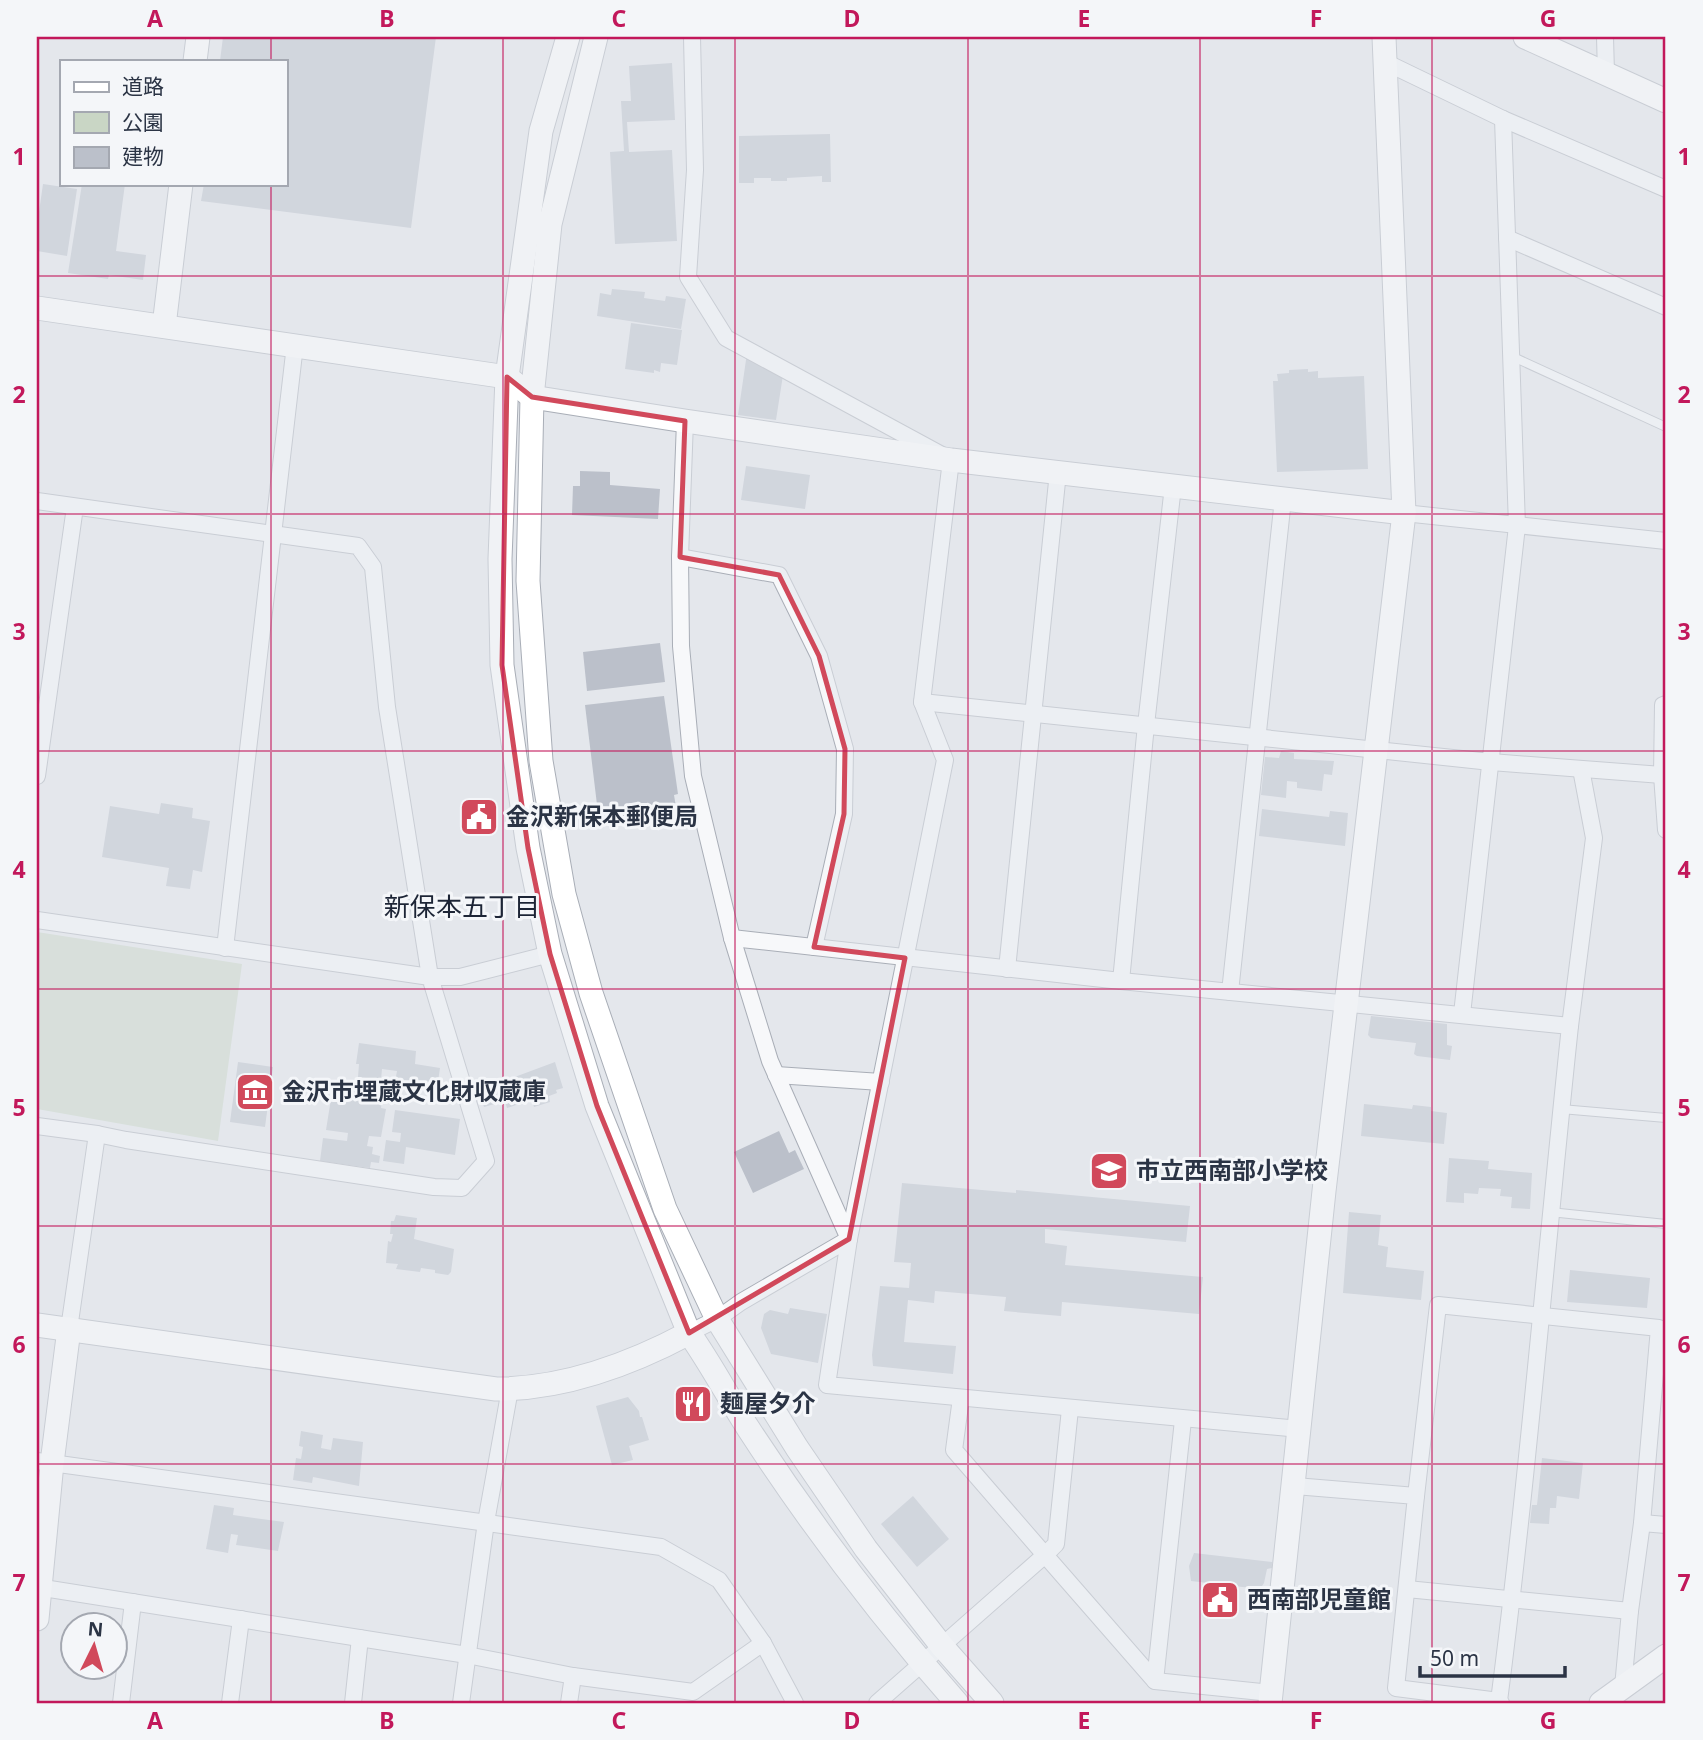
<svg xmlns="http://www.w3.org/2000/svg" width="1703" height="1740" viewBox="0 0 1703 1740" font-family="'Noto Sans','Noto Sans JP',sans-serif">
	<rect width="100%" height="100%" fill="#e4e7ec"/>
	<path fill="#c9d6c5" d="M37 932 242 964 218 1141 37 1109Z"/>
	<g fill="#bbc0ca">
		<path d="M223 37H436L411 228 201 201 204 184H285V61H220Z"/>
		<path d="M672 63 675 120 627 122 629 152 672 150 677 241 615 244 610 152 624 151 621 101H631L629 66Z"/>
		<path d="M830 134 831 182H822V176L787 178V181H771V178H754V183H739V136Z"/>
		<path d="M43 184 77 189 67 256 37 251V226Z"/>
		<path d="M82 184H125L116 251 146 255 143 280 109 275 108 279 68 273Z"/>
		<path d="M612 289 645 292 644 298 665 301 666 296 686 299 681 329 597 316 600 293 611 295Z"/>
		<path d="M631 323 682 330 677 365 661 363 660 372 654 370V373L625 369Z"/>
		<path d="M747 353 783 375 776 420 738 415Z"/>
		<path d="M1308 369V372L1318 371V378L1364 376 1368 469 1277 472 1273 381H1278L1277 374 1289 373V370Z"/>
		<path d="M746 466 810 475 805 509 741 500Z"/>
		<path d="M580 471 610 472V485L660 489 658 519 572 515 573 486H580Z"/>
		<path d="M660 643 665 682 587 691 583 652Z"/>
		<path d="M664 696 678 794 674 795 676 807 670 808 671 811 606 818V812L598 813 585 705Z"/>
		<path d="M1281 751 1294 753V759L1334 761 1332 775 1324 774 1322 791 1297 788V782L1287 781 1286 798 1261 795 1265 757 1279 758Z"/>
		<path d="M161 803 193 808 192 818 210 821 202 872 193 870 190 889 166 886 169 868 102 857 110 806 159 814Z"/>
		<path d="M1262 809 1329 817 1330 811 1348 813 1345 846 1259 836Z"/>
		<path d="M1371 1016 1447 1024V1045L1452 1046 1450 1060 1417 1056 1414 1054 1416 1043 1371 1038 1368 1035Z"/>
		<path d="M359 1043 416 1051 415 1064 440 1068 437 1088 395 1082 397 1071 382 1069 381 1080 358 1077 359 1064H356Z"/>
		<path d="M238 1062 273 1067 265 1127 230 1122Z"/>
		<path d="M555 1062 563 1088 556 1090 557 1093 549 1096 550 1102 534 1107 531 1096 521 1099 522 1103 507 1108 505 1101 484 1107 477 1086 503 1078 504 1081Z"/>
		<path d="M355 1079 381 1083V1089L383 1090 381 1108 386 1109 381 1137 369 1136 367 1146 373 1147 372 1154 380 1156 379 1163 371 1162 370 1168 320 1161 323 1138 347 1141 348 1133 326 1130 334 1080 355 1083Z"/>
		<path d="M1364 1104 1412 1109 1413 1105 1431 1107V1111L1447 1113 1444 1144 1361 1136Z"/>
		<path d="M395 1110 460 1119 455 1155 406 1147 404 1164 383 1161 386 1140 400 1142 401 1133 392 1132Z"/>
		<path d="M779 1131 789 1153 795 1150 804 1169 753 1193 734 1152Z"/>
		<path d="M1449 1158 1489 1161 1488 1169 1532 1173 1530 1209 1511 1208 1512 1197 1500 1196 1501 1189 1479 1188 1478 1194 1464 1193V1203L1446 1202Z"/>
		<path d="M902 1183 1016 1193V1190L1190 1206 1186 1242 1045 1229V1243L1067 1246 1065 1265 1203 1277 1199 1314 1062 1302 1061 1316 1025 1313 1004 1311 1006 1297 935 1291 934 1303 908 1300 904 1342 956 1346 953 1374 873 1366 872 1355 880 1286 909 1288 911 1263 894 1262Z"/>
		<path d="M1349 1212 1381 1215 1378 1245 1388 1247 1386 1267 1424 1271 1421 1300 1343 1293Z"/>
		<path d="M396 1215 417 1218 414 1239 454 1249 451 1272 448 1275 435 1273V1270L421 1268 420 1272 396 1269 398 1264 386 1263 388 1241 391 1242 393 1234H390L391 1221H394Z"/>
		<path d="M1570 1270 1650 1278 1647 1308 1567 1302Z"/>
		<path d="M790 1308 827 1314 818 1363 771 1354 761 1328 764 1314 770 1310 788 1314Z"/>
		<path d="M628 1397 639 1411 640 1417H642L649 1440 629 1446 633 1460 612 1465 596 1406Z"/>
		<path d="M301 1431 323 1435 321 1448 331 1450 333 1438 363 1442 359 1486 313 1477 312 1483 293 1480 296 1458 301 1459 303 1447 299 1446Z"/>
		<path d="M1542 1458 1583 1463 1579 1499 1557 1496 1556 1508H1550L1549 1524 1530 1523 1532 1505H1537Z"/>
		<path d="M913 1496 949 1539 917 1567 881 1524Z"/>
		<path d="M214 1505 234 1508 233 1515 284 1522 278 1551 236 1545 238 1535 231 1534 228 1553 206 1549Z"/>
		<path d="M1194 1553 1272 1562V1568L1267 1569 1264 1583 1260 1589 1191 1581 1189 1566Z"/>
	</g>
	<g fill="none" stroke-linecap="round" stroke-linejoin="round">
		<g stroke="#a9aeb7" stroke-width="10">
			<g id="lane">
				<path d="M1511 356 1666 427"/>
				<path d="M1561 1109 1666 1118"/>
				<path d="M1550 1212 1666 1224"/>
			</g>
		</g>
		<g stroke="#a9aeb7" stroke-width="18">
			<g id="street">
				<path d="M692 37 695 170 688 277 726 338 951 460 922 702 945 760 849 1239"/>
				<path d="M1605 37 1606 73"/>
				<path d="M1385 62 1503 119 1666 189"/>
				<path d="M1507 238 1666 307"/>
				<path d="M685 421 680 557 681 646 693 776 732 938 770 1061 849 1239"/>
				<path d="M37 501 358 546 373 567 387 707 430 977H460L550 954"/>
				<path d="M1404 513 1666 541"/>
				<path d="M680 557 779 575 819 656 845 749 844 814 814 947"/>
				<path d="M922 702 1491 762 1662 775"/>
				<path d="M1666 704 1663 705 1662 775 1666 830"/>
				<path d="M37 776 75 507"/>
				<path d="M37 920 430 977 486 1161 462 1188 434 1187 126 1140 97 1134 69 1329"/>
				<path d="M732 938 1121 981 1570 1026C1546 1251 1528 1477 1499 1701"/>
				<path d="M225 948 295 345"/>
				<path d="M1007 969 1058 472"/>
				<path d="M1121 981 1146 725 1173 486"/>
				<path d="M1230 992 1283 499"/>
				<path d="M1462 1014 1517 526 1503 119"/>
				<path d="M1570 1026 1594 838 1581 769"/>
				<path d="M776 1075 881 1082"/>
				<path d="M37 1126 97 1134"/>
				<path d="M689 1333 717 1319 741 1302 849 1239 827 1385 1300 1429"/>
				<path d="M961 1398 954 1450 1045 1555 1056 1544 1070 1409"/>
				<path d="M37 1461 661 1547 719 1580 763 1643"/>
				<path d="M1295 1486 1416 1496 1396 1688 1499 1701 1501 1703"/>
				<path d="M1416 1496 1438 1305 1659 1328 1642 1523 1630 1611 1623 1687"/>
				<path d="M1642 1523 1666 1525"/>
				<path d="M37 1587 467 1655 573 1676 693 1692 763 1643 795 1703"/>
				<path d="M1407 1589 1630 1611"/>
				<path d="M1155 1681 1183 1420"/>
				<path d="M121 1703 133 1602"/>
				<path d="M230 1703 241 1619"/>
				<path d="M353 1703 360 1638"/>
				<path d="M461 1703 486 1522 510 1389"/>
				<path d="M569 1703 573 1676"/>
				<path d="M877 1703 1045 1555 1155 1681 1271 1693"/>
			</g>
		</g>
		<g stroke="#a9aeb7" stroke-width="25">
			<g id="secondary">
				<path d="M568 37 541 131 507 377 500 559 502 665 528 848 550 954 597 1106 689 1333C711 1364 728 1397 748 1428 811 1525 881 1617 957 1703"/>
				<path d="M596 37 550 224 532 397 528 581 541 761 564 894 591 993 665 1209 717 1319 797 1448 866 1549 941 1645 992 1703"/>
				<path d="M1525 37 1666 101"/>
				<path d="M195 61 198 37"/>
				<path d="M37 308 507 377 532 397 685 421 951 460 1404 513"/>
				<path d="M164 326 181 184"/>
				<path d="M37 1325 496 1389C562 1389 631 1364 689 1333"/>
				<path d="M37 1619 52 1463 69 1329"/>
				<path d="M1270 1703 1324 1191 1404 513 1384 37"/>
				<path d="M1601 1703 1666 1656"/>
			</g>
		</g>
		<use href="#lane" stroke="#f7f8fa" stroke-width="8"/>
		<use href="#street" stroke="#f7f8fa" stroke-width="16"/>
		<use href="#secondary" stroke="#fff" stroke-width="23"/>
	</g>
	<path d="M0 0H1703V1740H0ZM507 377 532 397 685 421 680 557 779 575 819 656 845 749 844 814 814 947 905 958 849 1239 689 1333 597 1106 550 954 528 848 502 665Z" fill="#e4e7ec" fill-opacity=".55" fill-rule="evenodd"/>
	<path fill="none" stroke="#d1495b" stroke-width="5" stroke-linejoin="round" d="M507 377 532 397 685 421 680 557 779 575 819 656 845 749 844 814 814 947 905 958 849 1239 689 1333 597 1106 550 954 528 848 502 665Z"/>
	<path fill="none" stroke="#c2185b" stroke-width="2" stroke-opacity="0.55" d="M271 37V61M503 37V1703M735 37V1703M968 37V1703M1200 37V1703M1432 37V1703M271 184V1703M37 276H1666M37 514H1666M37 751H1666M37 989H1666M37 1226H1666M37 1464H1666"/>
	<defs>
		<g id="civic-square" transform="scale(2.0125)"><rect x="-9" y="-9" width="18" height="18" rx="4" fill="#d1495b" stroke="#f4f6f9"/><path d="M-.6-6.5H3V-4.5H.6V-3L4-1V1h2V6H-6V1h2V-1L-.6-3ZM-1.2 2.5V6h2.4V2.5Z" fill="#fff"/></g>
		<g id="museum-square" transform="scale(2.0125)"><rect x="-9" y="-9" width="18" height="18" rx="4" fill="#d1495b" stroke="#f4f6f9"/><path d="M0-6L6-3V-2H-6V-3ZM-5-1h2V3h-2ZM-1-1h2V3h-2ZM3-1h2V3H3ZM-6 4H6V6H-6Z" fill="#fff"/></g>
		<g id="school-square" transform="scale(2.0125)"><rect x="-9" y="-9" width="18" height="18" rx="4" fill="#d1495b" stroke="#f4f6f9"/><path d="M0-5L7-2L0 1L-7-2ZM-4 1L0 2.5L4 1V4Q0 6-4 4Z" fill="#fff"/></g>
		<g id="restaurant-square" transform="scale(2.0125)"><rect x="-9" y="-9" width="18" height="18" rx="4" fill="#d1495b" stroke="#f4f6f9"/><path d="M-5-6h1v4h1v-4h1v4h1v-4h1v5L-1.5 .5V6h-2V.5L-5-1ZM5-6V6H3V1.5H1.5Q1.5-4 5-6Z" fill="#fff"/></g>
	</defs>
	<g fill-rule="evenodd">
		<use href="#civic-square" x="479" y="817"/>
		<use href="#museum-square" x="255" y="1092"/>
		<use href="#school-square" x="1109" y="1171"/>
		<use href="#restaurant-square" x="693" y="1404"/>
		<use href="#civic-square" x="1220" y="1600"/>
	</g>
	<g text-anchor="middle" stroke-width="6" stroke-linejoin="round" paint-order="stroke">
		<g font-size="24" font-weight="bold" fill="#2b3445" stroke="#f4f6f9" text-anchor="start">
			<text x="506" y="825">金沢新保本郵便局</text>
			<text x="282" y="1100">金沢市埋蔵文化財収蔵庫</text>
			<text x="1136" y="1179">市立西南部小学校</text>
			<text x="720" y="1412">麺屋夕介</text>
			<text x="1247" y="1608">西南部児童館</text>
		</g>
		<g font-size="26" fill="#1d2536" stroke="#f4f6f9">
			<text x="462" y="916">新保本五丁目</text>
		</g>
	</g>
	<rect width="1703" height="1740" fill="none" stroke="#f4f6f9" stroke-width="77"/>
	<rect x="60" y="60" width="228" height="126" fill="#f4f6f9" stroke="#a4a8b1" stroke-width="2"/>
	<rect x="74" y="82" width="35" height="10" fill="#ffffff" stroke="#a4a8b1" stroke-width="2"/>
	<text x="122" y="94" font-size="21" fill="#2b3445">道路</text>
	<rect x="74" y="112" width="35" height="21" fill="#c9d6c5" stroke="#a4a8b1" stroke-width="2"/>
	<text x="122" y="130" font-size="21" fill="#2b3445">公園</text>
	<rect x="74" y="147" width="35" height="21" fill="#bbc0ca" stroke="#a4a8b1" stroke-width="2"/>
	<text x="122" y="164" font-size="21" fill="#2b3445">建物</text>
	<g transform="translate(94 1646) rotate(5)"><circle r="33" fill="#f4f6f9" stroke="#a4a8b1" stroke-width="2"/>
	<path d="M0-5L12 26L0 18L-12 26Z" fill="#d1495b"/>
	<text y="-10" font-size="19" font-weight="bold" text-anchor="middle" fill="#2b3445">N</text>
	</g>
	<path d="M1420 1666v10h145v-10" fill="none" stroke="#2b3445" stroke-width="3.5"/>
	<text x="1430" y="1666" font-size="21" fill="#2b3445" stroke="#f4f6f9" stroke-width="5" paint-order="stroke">50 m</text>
	<rect x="38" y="38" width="1626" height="1664" fill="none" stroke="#c2185b" stroke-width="2.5"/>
	<g font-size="23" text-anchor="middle" font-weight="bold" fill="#c2185b">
		<text x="155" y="27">A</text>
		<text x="387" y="27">B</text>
		<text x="619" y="27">C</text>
		<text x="852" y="27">D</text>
		<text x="1084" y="27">E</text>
		<text x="1316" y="27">F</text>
		<text x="1548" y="27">G</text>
		<text x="19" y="165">1</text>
		<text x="1684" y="165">1</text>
		<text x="19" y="403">2</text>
		<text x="1684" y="403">2</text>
		<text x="19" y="640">3</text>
		<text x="1684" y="640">3</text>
		<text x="19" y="878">4</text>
		<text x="1684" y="878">4</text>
		<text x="19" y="1116">5</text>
		<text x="1684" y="1116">5</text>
		<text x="19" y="1353">6</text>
		<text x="1684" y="1353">6</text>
		<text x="19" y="1591">7</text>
		<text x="1684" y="1591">7</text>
		<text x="155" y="1729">A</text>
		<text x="387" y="1729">B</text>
		<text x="619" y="1729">C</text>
		<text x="852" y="1729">D</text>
		<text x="1084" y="1729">E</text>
		<text x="1316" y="1729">F</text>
		<text x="1548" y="1729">G</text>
	</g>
</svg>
